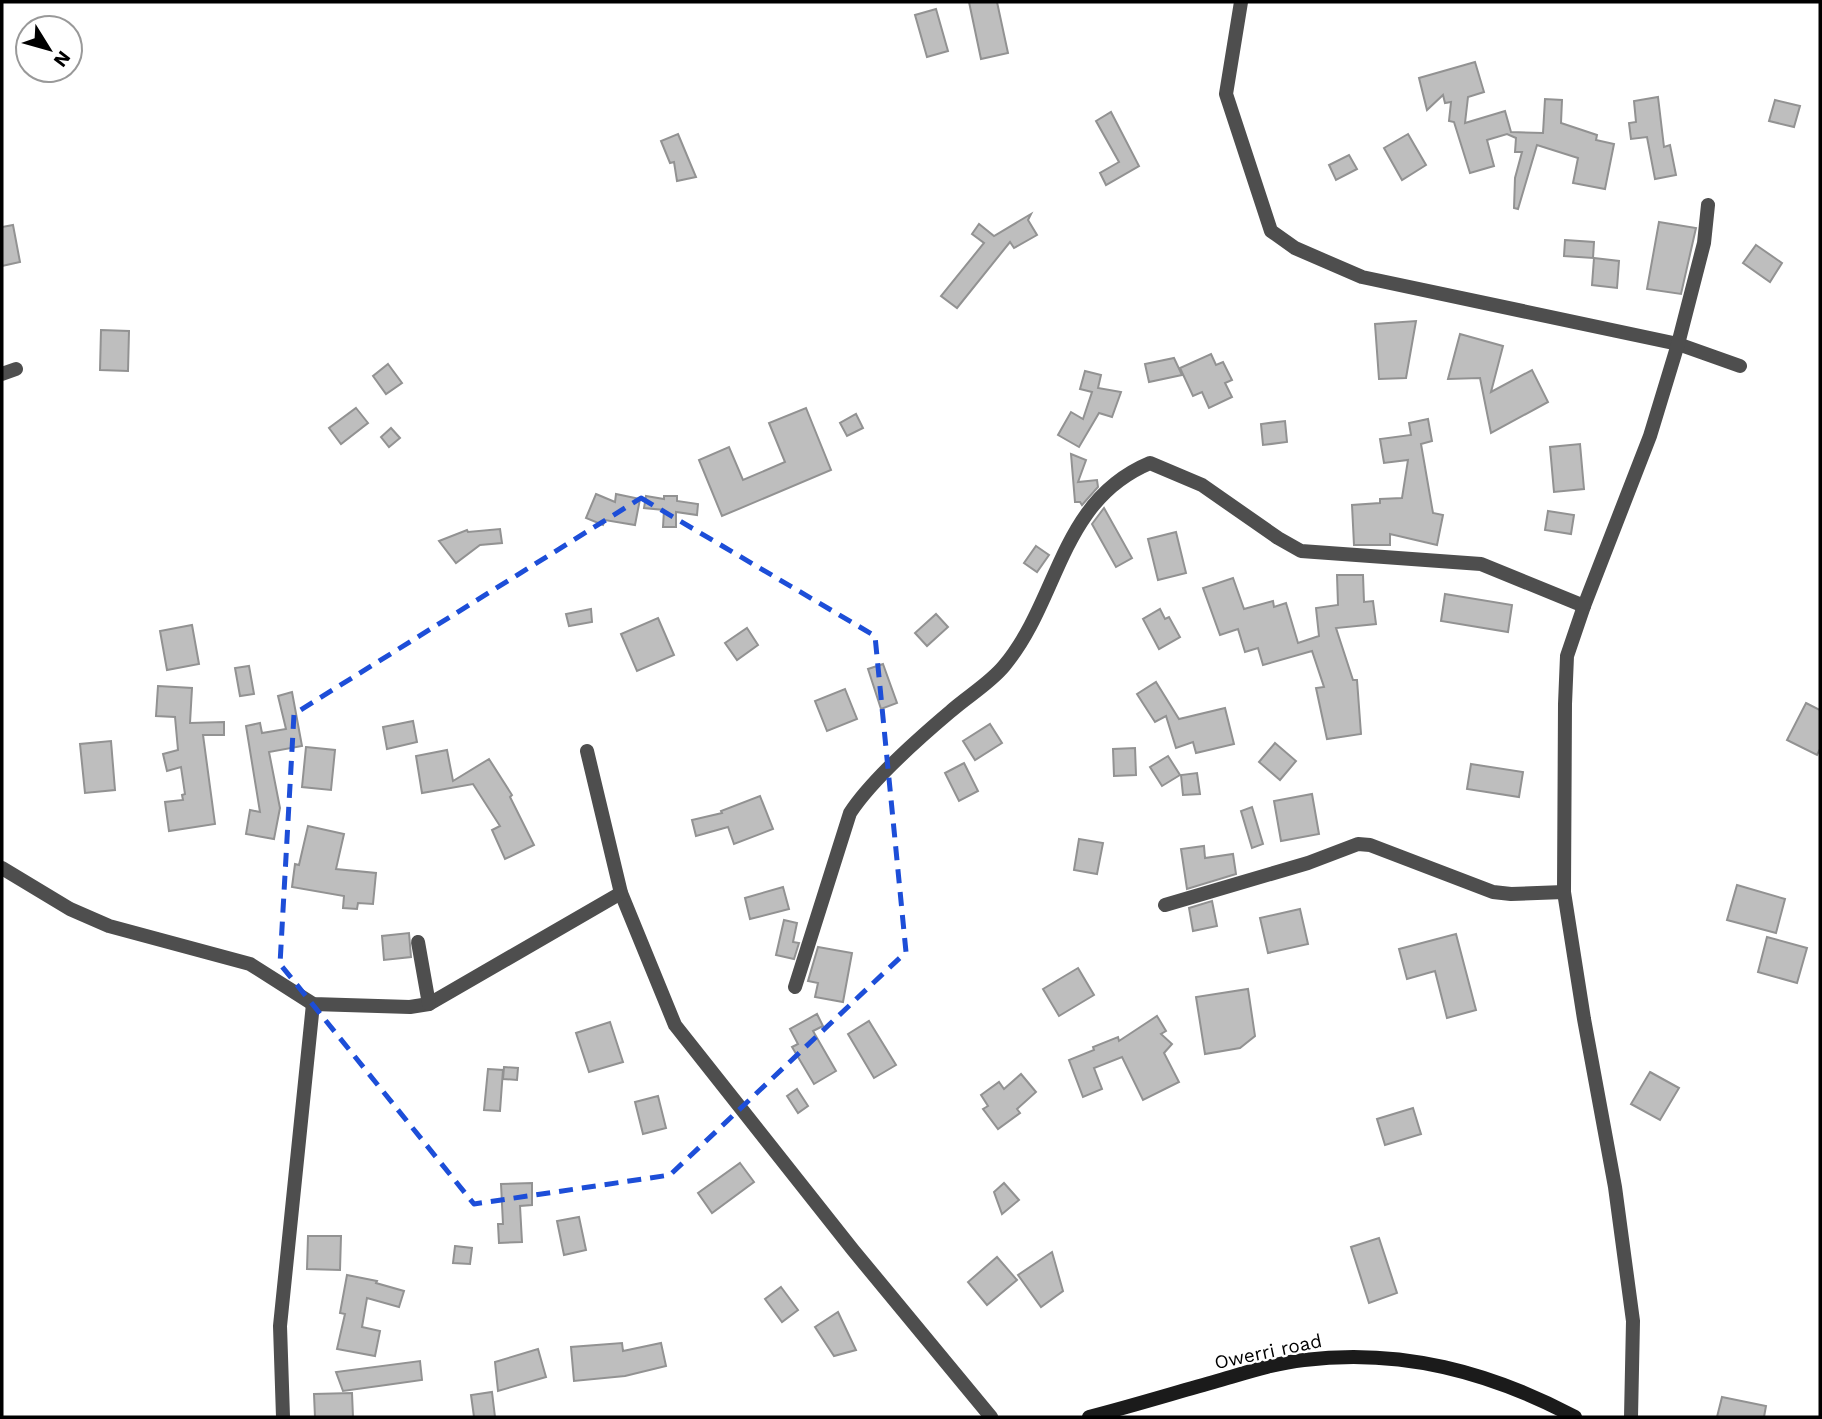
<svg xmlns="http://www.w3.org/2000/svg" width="1822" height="1419" viewBox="0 0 1822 1419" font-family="'Work Sans',sans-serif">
	<rect width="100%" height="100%" fill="#fff"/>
	<g fill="#bebebe" stroke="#929292" stroke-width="2">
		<path d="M969 2H997L1008 53 981 59Z"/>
		<path d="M936 9 948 51 927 57 915 15Z"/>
		<path d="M1475 62 1484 92 1468 97 1465 123 1505 111 1511 132 1543 133 1545 99 1562 100 1561 123 1597 135 1596 140 1614 144 1605 189 1573 183 1578 158 1537 145 1518 209 1514 208 1515 178 1522 152H1515L1516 138 1507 134 1487 140 1494 166 1470 173 1454 122 1449 121 1451 102 1445 103 1443 95 1427 110 1419 78Z"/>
		<path d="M1658 97 1664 147 1670 145 1676 175 1655 179 1647 137 1631 139 1629 123 1636 122 1634 101Z"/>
		<path d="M1775 100 1800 106 1794 127 1769 121Z"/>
		<path d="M1111 112 1139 166 1106 185 1100 173 1119 162 1096 121Z"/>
		<path d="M678 134 696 177 677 181 674 162 670 163 661 141Z"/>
		<path d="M1408 134 1426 165 1402 180 1384 148Z"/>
		<path d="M1349 155 1357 169 1336 180 1329 165Z"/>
		<path d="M1031 214 1028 220 1037 235 1014 248 1010 242 957 308 941 296 984 243 972 234 979 224 994 236Z"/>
		<path d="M1659 222 1696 228 1681 294 1647 289Z"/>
		<path d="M13 225 20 262 2 266V227Z"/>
		<path d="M1565 240 1594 242 1593 258 1564 256Z"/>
		<path d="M1756 245 1782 263 1770 282 1743 263Z"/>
		<path d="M1594 258 1619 261 1617 288 1592 285Z"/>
		<path d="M1416 321 1406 378 1379 379 1375 324Z"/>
		<path d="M101 330 129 331 128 371 100 370Z"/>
		<path d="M1460 334 1503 346 1491 392 1532 370 1548 402 1491 433 1480 378 1448 379Z"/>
		<path d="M1211 354 1216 365 1223 362 1232 380 1225 383 1232 397 1209 408 1202 392 1193 396 1180 368Z"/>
		<path d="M1174 358 1182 375 1149 382 1145 364Z"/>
		<path d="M388 364 402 383 386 394 373 376Z"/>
		<path d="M1085 371 1101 375 1098 388 1121 392 1112 417 1099 413 1079 447 1058 435 1071 412 1083 419 1092 392 1080 389Z"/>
		<path d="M356 408 368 423 341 444 329 428Z"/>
		<path d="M806 408 831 470 722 516 699 460 729 447 743 480 785 462 769 423Z"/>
		<path d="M856 414 863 428 847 436 840 423Z"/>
		<path d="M1428 419 1432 441 1421 444 1433 513 1443 515 1437 545 1390 534V545H1354L1352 505 1380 503V499L1402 498 1408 460 1384 463 1380 439 1411 435 1409 423Z"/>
		<path d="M1285 421 1287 442 1263 445 1261 424Z"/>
		<path d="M391 428 400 438 389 447 381 437Z"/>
		<path d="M1580 444 1584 489 1554 492 1550 447Z"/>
		<path d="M1071 454 1086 460 1078 482 1097 480 1098 487 1082 505 1080 502H1075Z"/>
		<path d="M596 494 615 502 616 494 640 499 635 525 605 520 603 525 586 518Z"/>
		<path d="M646 496 664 499V496H677V501L698 504 697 515 676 512V527H663L664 510 644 508Z"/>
		<path d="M1104 508 1132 558 1116 567 1092 524Z"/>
		<path d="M1548 511 1574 515 1571 534 1545 530Z"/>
		<path d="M500 529 502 543 480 545 456 563 439 541 467 530 468 532Z"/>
		<path d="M1176 532 1186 573 1158 580 1148 539Z"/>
		<path d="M1036 546 1049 555 1037 572 1024 563Z"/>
		<path d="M1337 575H1363L1364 602 1373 601 1376 624 1336 628 1353 680H1357L1361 734 1327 739 1316 688 1324 687 1312 651 1263 665 1258 648 1245 652 1238 629 1220 635 1203 588 1233 578 1244 609 1273 601 1274 607 1286 603 1298 643 1319 636 1316 608 1338 605Z"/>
		<path d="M1445 594 1512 605 1508 632 1441 621Z"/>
		<path d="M591 609 592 622 569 626 566 614Z"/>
		<path d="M1160 609 1165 619 1169 617 1180 637 1159 649 1143 619Z"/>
		<path d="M936 614 948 627 927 646 915 633Z"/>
		<path d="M658 618 674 655 637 671 621 634Z"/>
		<path d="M192 625 199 664 167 670 160 631Z"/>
		<path d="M747 628 758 645 737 660 725 643Z"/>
		<path d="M883 664 897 703 881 709 868 669Z"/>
		<path d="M249 666 254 694 240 696 235 668Z"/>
		<path d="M1156 682 1179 719 1225 708 1234 744 1196 753 1193 742 1176 748 1166 716 1155 722 1137 694Z"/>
		<path d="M158 686 192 688 190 723 224 722V735H203L215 824 169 831 165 802 183 800 182 795 185 794 181 767 167 771 163 754 178 750 175 717 156 716Z"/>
		<path d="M845 689 857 719 827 731 815 701Z"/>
		<path d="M292 692 302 746 269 752 280 808 274 839 246 834 250 810 260 812 246 726 260 723 262 733 286 729 278 696Z"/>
		<path d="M1806 703 1820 710V749L1817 755 1787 740Z"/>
		<path d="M413 721 417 742 387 749 383 727Z"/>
		<path d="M990 724 1002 743 975 760 963 741Z"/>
		<path d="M111 741 115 790 85 793 80 744Z"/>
		<path d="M1275 743 1296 761 1280 780 1259 762Z"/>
		<path d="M306 747 335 750 331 790 302 787Z"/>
		<path d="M1135 748 1136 775 1114 776 1113 749Z"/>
		<path d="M447 750 453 781 489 759 512 795 510 797 534 845 505 859 492 830 500 826 473 784 422 793 416 756Z"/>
		<path d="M1168 756 1180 775 1162 786 1150 767Z"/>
		<path d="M964 763 978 791 959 801 945 773Z"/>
		<path d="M1471 764 1523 772 1519 797 1467 789Z"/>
		<path d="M1197 773 1200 794 1183 795 1181 775Z"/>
		<path d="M1312 794 1319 834 1281 841 1274 801Z"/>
		<path d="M760 796 773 829 734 844 728 827 696 836 692 820 722 813 721 811Z"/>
		<path d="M1252 807 1263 844 1252 848 1241 811Z"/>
		<path d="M308 826 344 834 336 869 376 873 373 904 358 903 357 909 343 908 344 896 292 887 295 864 299 865Z"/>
		<path d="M1079 839 1103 843 1097 874 1074 870Z"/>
		<path d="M1204 846 1205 858 1233 854 1236 874 1187 889 1181 849Z"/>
		<path d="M1737 885 1785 899 1776 933 1727 920Z"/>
		<path d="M783 887 789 909 750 919 745 898Z"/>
		<path d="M1212 901 1217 926 1193 931 1189 908Z"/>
		<path d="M1300 909 1308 944 1268 953 1260 918Z"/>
		<path d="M784 920 797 923 793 942 799 943 794 959 776 955Z"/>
		<path d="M409 933 411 957 384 960 382 936Z"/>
		<path d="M1456 934 1476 1010 1447 1018 1435 971 1407 979 1399 949Z"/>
		<path d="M1767 937 1807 948 1797 983 1758 972Z"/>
		<path d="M818 947 852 953 843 1002 815 997 818 983 808 981Z"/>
		<path d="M1078 968 1094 995 1059 1016 1043 989Z"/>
		<path d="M1248 989 1255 1036 1240 1048 1205 1054 1196 997Z"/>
		<path d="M817 1014 823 1026 813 1031 836 1071 814 1084 792 1047 798 1044 790 1029Z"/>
		<path d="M1157 1016 1166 1031 1161 1034 1172 1044 1164 1053 1179 1082 1143 1100 1122 1057 1094 1068 1102 1089 1083 1097 1069 1060 1094 1050 1093 1047 1118 1037 1119 1041Z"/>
		<path d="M869 1021 896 1065 874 1078 848 1034Z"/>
		<path d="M610 1022 623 1062 589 1072 576 1033Z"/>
		<path d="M504 1067 518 1068 517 1080 503 1079Z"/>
		<path d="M488 1069 503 1070 500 1111 484 1110Z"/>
		<path d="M1650 1072 1679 1088 1660 1120 1631 1104Z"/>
		<path d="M1021 1074 1036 1092 1017 1109 1020 1113 998 1129 983 1109 988 1106 981 1095 999 1082 1004 1089Z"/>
		<path d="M797 1089 808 1106 798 1113 787 1096Z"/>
		<path d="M658 1096 666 1128 643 1134 635 1102Z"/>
		<path d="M1413 1108 1421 1134 1385 1145 1377 1119Z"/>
		<path d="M740 1163 754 1182 712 1213 698 1193Z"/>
		<path d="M532 1183V1205L520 1206 522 1242 499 1243 498 1224H503L501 1184Z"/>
		<path d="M1004 1183 1019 1200 1002 1214 994 1192Z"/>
		<path d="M579 1217 586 1250 564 1255 557 1221Z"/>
		<path d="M308 1236H341L340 1270 307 1269Z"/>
		<path d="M1379 1238 1397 1293 1369 1303 1351 1247Z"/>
		<path d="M455 1246 472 1248 470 1264 453 1263Z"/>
		<path d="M1052 1252 1063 1291 1041 1307 1018 1275Z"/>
		<path d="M997 1257 1017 1280 987 1305 968 1282Z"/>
		<path d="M347 1275 377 1281 376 1283 404 1291 399 1307 367 1298 362 1327 380 1331 375 1356 337 1349 345 1314 340 1313Z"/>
		<path d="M781 1287 798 1310 782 1322 765 1299Z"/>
		<path d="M838 1312 856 1350 834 1356 815 1327Z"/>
		<path d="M622 1343 623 1351 661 1343 666 1366 625 1376 574 1381 571 1347Z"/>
		<path d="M538 1349 546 1377 498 1391 495 1362Z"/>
		<path d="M420 1361 422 1380 386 1385 343 1391 336 1372Z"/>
		<path d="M492 1392 495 1417H474L471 1395Z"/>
		<path d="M352 1393 353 1417H315L314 1394Z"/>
		<path d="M1722 1397 1766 1406 1764 1417H1717Z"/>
	</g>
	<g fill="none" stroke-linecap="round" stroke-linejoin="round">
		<g stroke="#4e4e4e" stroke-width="14">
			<path d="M1241 2 1226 94 1271 231 1295 248 1362 277 1678 344 1740 366"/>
			<path d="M2 374 16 369"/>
			<path d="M587 751 621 893 675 1025 853 1250 991 1417"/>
			<path d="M2 868 70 909 109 926 250 964 313 1004 410 1007 429 1004 621 893"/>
			<path d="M1165 905 1308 863 1358 844 1370 845 1493 892 1511 894 1564 892"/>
			<path d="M418 942 429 1004"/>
			<path d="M795 987 850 813C872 779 919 738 951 711 968 696 990 683 1004 666 1060 599 1059 501 1150 463L1202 485 1278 538 1301 551 1481 564 1584 606"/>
			<path d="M283 1417 280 1326 313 1004"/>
			<path d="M1631 1417 1633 1321 1615 1187 1584 1019 1564 892 1565 704 1567 656 1584 606 1650 436 1678 344 1704 243 1708 205"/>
		</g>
		<path stroke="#1b1b1b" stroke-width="14" d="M1089 1417C1132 1406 1174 1393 1217 1381 1245 1373 1275 1363 1304 1360 1401 1348 1490 1372 1575 1417"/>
	</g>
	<path fill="none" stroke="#1d4ed8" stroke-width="5" stroke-dasharray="14 9" stroke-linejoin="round" d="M641 498 875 636 906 952 670 1175 474 1204 280 964 294 714Z"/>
	<g text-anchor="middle" stroke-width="5" stroke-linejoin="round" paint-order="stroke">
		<g font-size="19" fill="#000" stroke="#fff">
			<text transform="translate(1268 1351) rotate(-12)" y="7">Owerri road</text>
		</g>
	</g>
	<rect width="1822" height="1419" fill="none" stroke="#000000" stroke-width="7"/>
	<g transform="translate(49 49) rotate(127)"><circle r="33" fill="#ffffff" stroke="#999999" stroke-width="2"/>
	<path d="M0-5L12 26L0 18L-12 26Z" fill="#000000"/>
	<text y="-10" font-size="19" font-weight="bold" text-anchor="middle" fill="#000000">N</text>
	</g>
</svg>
